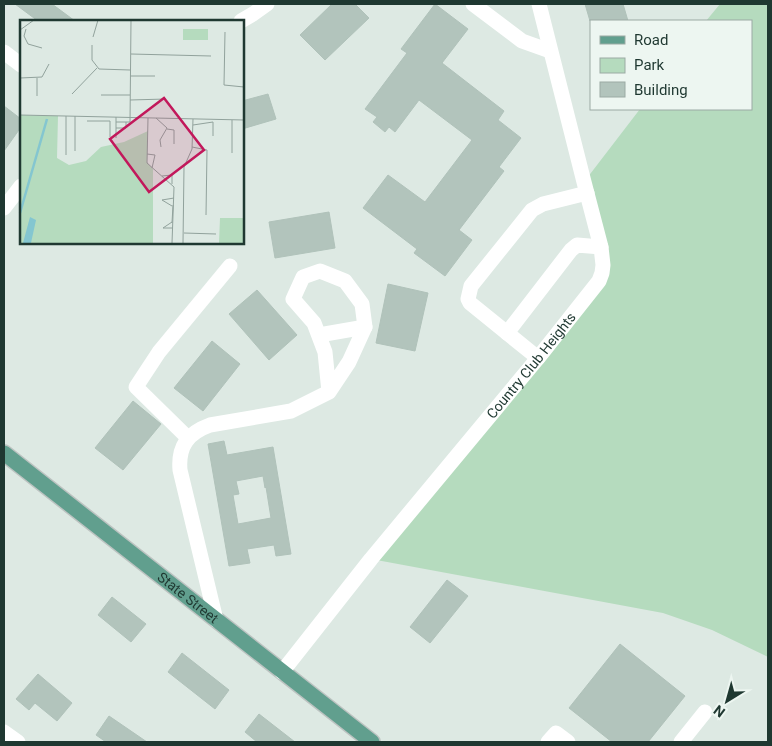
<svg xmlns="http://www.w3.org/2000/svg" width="772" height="746" viewBox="0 0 772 746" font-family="Roboto,sans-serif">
	<rect width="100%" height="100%" fill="#dde9e3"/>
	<path fill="#b5dbbe" d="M720 4H768V657L712 630 663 613 371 559 599 281 584 182 640 109H751V21H706Z"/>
	<g fill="#b2c4bc" stroke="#b0c2ba" fill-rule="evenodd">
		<path d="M15 4H52L75 21H38Z"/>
		<path d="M332 4H355L369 18 325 60 300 35Z"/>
		<path d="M435 4 468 29 442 63 504 111 498 120 521 138 499 167 504 171 459 230 472 240 445 276 414 253 417 249 363 208 388 175 425 202 472 140 419 100 395 132 389 127 385 132 373 122 377 117 365 109 407 53 401 49Z"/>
		<path d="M585 4H623L628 21H590Z"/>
		<path d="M268 94 276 119 242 129V101Z"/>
		<path d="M4 106 21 119V127L4 151Z"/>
		<path d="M329 212 335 248 275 258 269 222Z"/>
		<path d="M388 284 428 293 415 351 376 343Z"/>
		<path d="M257 290 297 335 269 360 229 314Z"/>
		<path d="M212 341 240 364 203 411 174 388Z"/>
		<path d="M133 401 161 424 123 470 95 448Z"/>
		<path d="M224 441 227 455 273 447 291 554 276 556 274 545 247 549 250 563 229 566 208 444ZM263 476 265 488 266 487 271 518 238 524 233 495 239 494 236 481Z"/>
		<path d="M447 580 468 596 430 643 410 627Z"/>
		<path d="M112 597 146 624 131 642 98 615Z"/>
		<path d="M620 644 685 696 648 742H612L569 708Z"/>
		<path d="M182 653 229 690 215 709 168 672Z"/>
		<path d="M38 674 72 703 57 721 35 703 29 710 16 699Z"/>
		<path d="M259 714 295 742H257L245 732Z"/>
		<path d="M109 716 147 742H106L96 735Z"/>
	</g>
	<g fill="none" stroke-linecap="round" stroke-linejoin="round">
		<g stroke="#bcc3c1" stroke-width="18">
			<g id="major">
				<path id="s2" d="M4 453 372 742"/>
			</g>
		</g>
		<g stroke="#fff" stroke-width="15">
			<path d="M473 4 522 41 550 51"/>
			<path d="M241 21 253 14 267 4"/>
			<path d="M4 52 21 65"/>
			<path d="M4 208 21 186"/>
			<path d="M507 333 571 250 577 245 601 247"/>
			<path d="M319 335 365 327"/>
			<path d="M538 358 470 303 468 299 471 286 532 210 543 204 587 193"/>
			<path d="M188 438 136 387 159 352 230 266"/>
			<path d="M216 620 180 470C178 446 188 433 210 425L291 411 329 392 349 362 365 327 362 304 345 281 320 271 303 277 293 299 314 323 325 352 329 392"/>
			<path id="s1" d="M282 672 371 559 538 358 599 281 602 273 603 265 601 247 584 182 539 4"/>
			<path d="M4 732 18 742"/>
			<path d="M548 742 556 733 568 742"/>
			<path d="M681 742 705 712"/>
		</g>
		<use href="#major" stroke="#619f8e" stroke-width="15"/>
	</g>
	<g text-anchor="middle" stroke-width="4.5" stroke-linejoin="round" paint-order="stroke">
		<g font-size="14" fill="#1f3831" stroke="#edf6f1">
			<text dy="5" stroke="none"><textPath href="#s1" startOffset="395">Country Club Heights</textPath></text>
			<text dy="5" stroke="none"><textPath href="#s2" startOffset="234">State Street</textPath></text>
		</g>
	</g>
	<g transform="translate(20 20)">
		<rect width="224" height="224" fill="#dde9e3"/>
		<path d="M163 9H188V20H163ZM0 95 38 96 37 138 49 145 66 141 81 127 104 122 128 111 127 142 133 149V223H0ZM200 198H224V223H199Z" fill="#b5dbbe"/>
		<path d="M10 197 16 200 11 223H3Z" fill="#84c6d0"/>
		<path fill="none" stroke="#84c6d0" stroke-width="2.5" d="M0 193 27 99"/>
		<path fill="none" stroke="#91a29c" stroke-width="1" d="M6 9 4 16 8 24 22 28M0 10 14 0M205 12 204 65 224 67M73 17 78 0M72 25V40L79 49 110 50M111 34 191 36M110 56H135M0 58 22 57 29 44M17 58V76M52 74 77 48M81 75H110M110 80 146 79M0 95 224 100M46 96V135M128 98 127 143 154 167 152 223M136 98 147 108 140 120 141 127M67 101H90V117M96 102H110L111 0M173 105 193 102V116M96 108H106V102M147 109 154 110V124M96 118V97M172 127 187 130 186 195M55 131V96M212 133V100M127 134 135 135 132 148M142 156 152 155V164M152 186 142 180 154 178M152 202 143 208H153M152 203 153 185M164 213 196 214M163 223 164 147 172 129 173 99"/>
		<path fill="#c2185b" fill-opacity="0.15" stroke="#c2185b" stroke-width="2.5" d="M144 78 184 130 129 172 90 119Z"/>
		<rect width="224" height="224" fill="none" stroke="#1f3831" stroke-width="2.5"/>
	</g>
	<rect width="772" height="746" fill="none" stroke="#1f3831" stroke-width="10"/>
	<rect x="590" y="20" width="162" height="90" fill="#edf6f1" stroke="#9baaa4"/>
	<rect x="600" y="36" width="25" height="8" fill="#619f8e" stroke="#9baaa4"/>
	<text x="634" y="45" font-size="15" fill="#1f3831">Road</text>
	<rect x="600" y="58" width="25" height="15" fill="#b5dbbe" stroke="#9baaa4"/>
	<text x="634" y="70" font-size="15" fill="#1f3831">Park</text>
	<rect x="600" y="82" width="25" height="15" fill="#b2c4bc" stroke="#9baaa4"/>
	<text x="634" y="95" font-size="15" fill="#1f3831">Building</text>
	<g transform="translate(727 701) rotate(217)" stroke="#edf6f1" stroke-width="4" paint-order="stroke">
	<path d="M0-4L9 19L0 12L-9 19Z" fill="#1f3831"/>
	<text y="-8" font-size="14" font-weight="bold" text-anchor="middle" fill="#1f3831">N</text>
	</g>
</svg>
